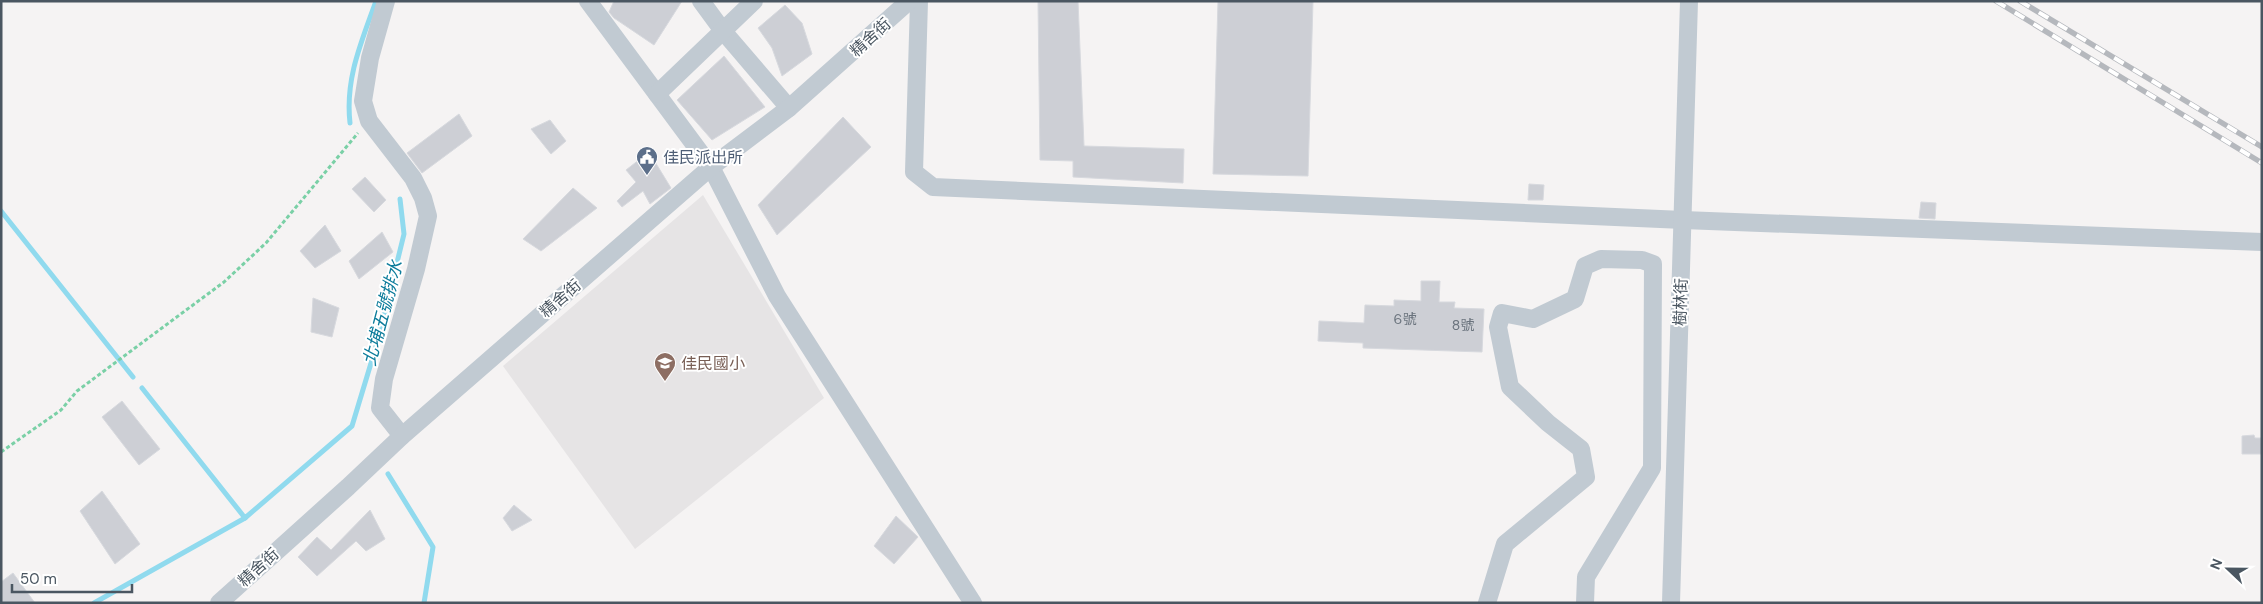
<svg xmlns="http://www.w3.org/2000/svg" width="2263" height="604" viewBox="0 0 2263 604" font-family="'DM Sans','Noto Sans TC',sans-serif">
	<rect width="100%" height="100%" fill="#f5f3f3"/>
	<path fill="#e6e4e5" d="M703 195 824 398 635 549 503 366Z"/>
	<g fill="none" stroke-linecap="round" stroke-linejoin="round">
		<g stroke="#90daee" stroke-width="5">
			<path d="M350 123C345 79 361 43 376 1"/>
			<path d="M1 211 133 377"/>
			<path d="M142 388 245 518 352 426 378 340 404 234 400 199"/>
			<path d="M388 474 433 547 424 603"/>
			<path d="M94 603 245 518"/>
		</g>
	</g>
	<g fill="#cdcfd5" stroke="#d7d9de">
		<path d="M614 1H682L654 45 614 18 609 12Z"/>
		<path d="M1038 1H1078L1084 146 1184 149 1183 183 1073 177V161L1040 160Z"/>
		<path d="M1218 1H1313L1308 176 1213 174Z"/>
		<path d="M785 5 802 23 812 54 782 76 772 48 758 28Z"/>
		<path d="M724 56 765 107 712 140 677 100Z"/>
		<path d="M459 114 472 136 422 173 407 153Z"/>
		<path d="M843 117 871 147 777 235 758 205Z"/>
		<path d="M550 120 566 141 551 154 531 129Z"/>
		<path d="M649 152 671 188 650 204 643 191 622 207 617 201 636 182 626 170Z"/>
		<path d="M365 177 386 200 374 212 352 189Z"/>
		<path d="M1529 184 1544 185 1543 200H1528Z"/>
		<path d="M573 188 597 208 541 251 523 239Z"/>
		<path d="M1921 202 1936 203 1935 219 1919 218Z"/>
		<path d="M325 225 341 251 315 268 300 251Z"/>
		<path d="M382 232 393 252 359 279 349 261Z"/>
		<path d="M1421 281H1440L1439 302H1455L1454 308 1484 309 1482 352 1363 348V343L1318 341 1319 321 1364 323 1365 305 1394 306V300L1421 301Z"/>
		<path d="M313 298 339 308 332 337 311 332Z"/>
		<path d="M122 401 160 449 139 465 102 417Z"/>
		<path d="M2254 435 2255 438H2261L2262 454H2242V436Z"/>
		<path d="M102 491 140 544 115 564 80 511Z"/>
		<path d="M514 505 532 520 512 531 503 518Z"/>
		<path d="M370 510 385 539 366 551 356 541 317 576 298 557 317 537 331 550Z"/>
		<path d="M896 516 918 537 894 564 874 546Z"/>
		<path d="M13 573 35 603H1V582Z"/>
	</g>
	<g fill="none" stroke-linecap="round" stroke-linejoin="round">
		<path stroke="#7ad0a6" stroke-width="3" stroke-dasharray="4 2.5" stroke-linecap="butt" d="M1 452 61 410 77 391 224 282 266 243 358 133"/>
		<g stroke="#c1cad2" stroke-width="18">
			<path d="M386 1 370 58 363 101 369 121 413 178 423 198 428 216 416 269 384 379 380 408 402 436"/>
			<path d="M588 1 711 167 777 296 973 603"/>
			<path d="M701 1 723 31 789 108"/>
			<path d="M919 1 914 172 933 187 1683 220 2262 242"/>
			<path d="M657 94 754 1"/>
			<path d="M219 603 348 487 402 436 711 167 789 108 909 1"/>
			<path d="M1487 603 1505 544 1586 477 1581 449 1548 423 1510 387 1498 327 1502 313 1533 319 1575 299 1585 266 1601 259 1642 260 1653 264 1652 468 1586 577 1585 603"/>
			<path d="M1671 603 1689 1"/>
		</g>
		<g stroke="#b5b8bd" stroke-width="5.5">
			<g id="rail">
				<path d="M1996 1 2262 163"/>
				<path d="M2020 1 2262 147"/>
			</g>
		</g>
		<use href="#rail" stroke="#fff" stroke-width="4" stroke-dasharray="11" stroke-linecap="butt"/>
	</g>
	<defs>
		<g id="civic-pin" transform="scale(1.125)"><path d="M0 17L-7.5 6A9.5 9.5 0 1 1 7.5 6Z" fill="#5c6f8a" stroke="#fff"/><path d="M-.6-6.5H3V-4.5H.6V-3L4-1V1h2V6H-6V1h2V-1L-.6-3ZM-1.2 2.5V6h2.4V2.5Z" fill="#fff"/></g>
		<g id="school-pin" transform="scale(1.125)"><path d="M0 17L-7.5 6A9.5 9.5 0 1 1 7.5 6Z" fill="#8d6e63" stroke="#fff"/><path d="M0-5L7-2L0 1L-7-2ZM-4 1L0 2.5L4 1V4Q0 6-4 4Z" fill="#fff"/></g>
	</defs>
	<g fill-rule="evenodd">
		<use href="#civic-pin" x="647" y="157"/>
		<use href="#school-pin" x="665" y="363"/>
	</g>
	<g text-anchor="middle" stroke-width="4" stroke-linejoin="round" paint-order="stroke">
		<g font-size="14" fill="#6b747e">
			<text x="1405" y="324">6號</text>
			<text x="1463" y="330">8號</text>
		</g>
		<g font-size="16" fill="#4a5661" stroke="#fff">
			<text transform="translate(870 37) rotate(-42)" y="6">精舍街</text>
			<text transform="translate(560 298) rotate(-41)" y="6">精舍街</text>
			<text transform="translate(1680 302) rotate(-88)" y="6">樹林街</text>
			<text transform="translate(258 567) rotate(-42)" y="6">精舍街</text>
		</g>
		<g font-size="16" fill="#4e5e75" stroke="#fff" text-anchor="start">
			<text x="663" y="163">佳民派出所</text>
		</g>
		<g font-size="16" fill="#785e54" stroke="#fff" text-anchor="start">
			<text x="681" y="369">佳民國小</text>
		</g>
		<g font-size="18" font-style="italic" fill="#0c7c9b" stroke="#fff">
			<text transform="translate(383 313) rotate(-75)" y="6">北埔五號排水</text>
		</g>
	</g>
	<rect width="2263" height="604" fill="none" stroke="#4a5661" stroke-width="5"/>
	<g transform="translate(2228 569) rotate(292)" stroke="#ffffff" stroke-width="4" paint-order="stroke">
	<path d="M0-4L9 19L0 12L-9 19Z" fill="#4a5661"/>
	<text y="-8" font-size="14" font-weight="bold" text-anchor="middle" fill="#4a5661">N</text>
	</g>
	<path d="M12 584v8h120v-8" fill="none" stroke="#4a5661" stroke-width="2.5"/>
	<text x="20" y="584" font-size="15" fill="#4a5661" stroke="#ffffff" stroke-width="4" paint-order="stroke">50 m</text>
</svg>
